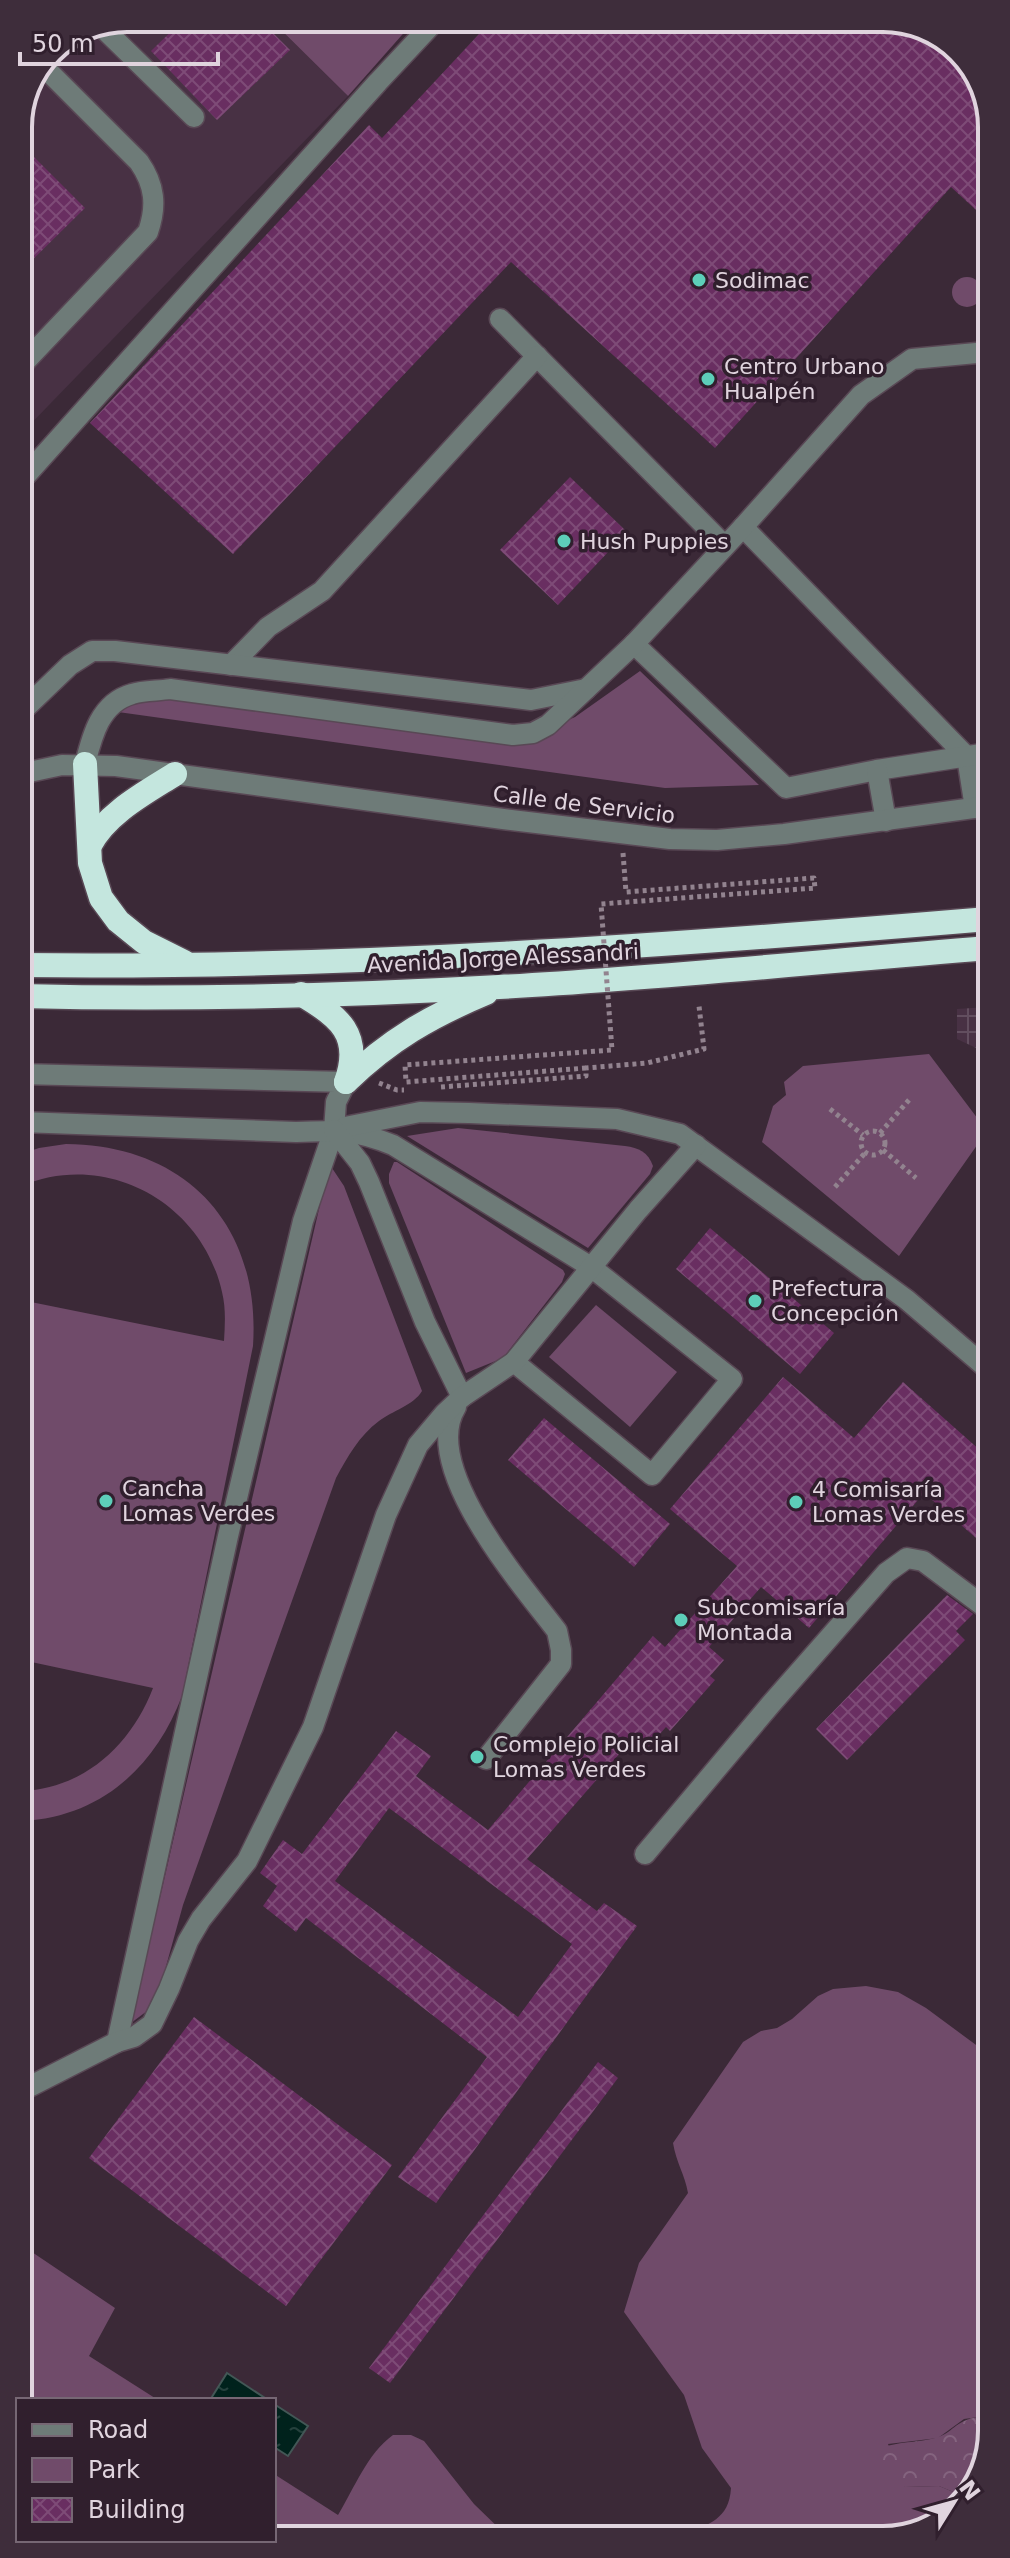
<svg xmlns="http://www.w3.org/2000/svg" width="1010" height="2558" viewBox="0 0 1010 2558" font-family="'DejaVu Sans',sans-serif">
	<defs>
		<pattern id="industrial-grid" width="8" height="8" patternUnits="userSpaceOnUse" patternTransform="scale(2)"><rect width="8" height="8" fill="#483144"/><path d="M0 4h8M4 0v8" fill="none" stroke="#624e5f"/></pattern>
		<pattern id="forest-crowns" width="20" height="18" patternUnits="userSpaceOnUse" patternTransform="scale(2)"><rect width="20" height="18" fill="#704b6a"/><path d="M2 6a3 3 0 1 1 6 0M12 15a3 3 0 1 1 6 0" fill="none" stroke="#84647f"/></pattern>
		<pattern id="water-ripples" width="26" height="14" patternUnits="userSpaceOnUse" patternTransform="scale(2)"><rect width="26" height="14" fill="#00221c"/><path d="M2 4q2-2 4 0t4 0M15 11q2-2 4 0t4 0" fill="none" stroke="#25413d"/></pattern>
		<pattern id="building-cross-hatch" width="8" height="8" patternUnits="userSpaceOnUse" patternTransform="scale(2)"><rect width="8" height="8" fill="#692e61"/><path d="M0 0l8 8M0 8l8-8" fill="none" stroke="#7e4b77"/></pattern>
	</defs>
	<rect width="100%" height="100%" fill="#3b2937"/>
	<path fill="#483144" d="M127 18H269L348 96 19 436 18 120 50 49Z"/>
	<path fill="url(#industrial-grid)" d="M989 1007V1054L957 1039V1009Z"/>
	<g fill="#704b6a">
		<path d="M269 18H417L348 96Z"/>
		<circle cx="967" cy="292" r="15"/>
		<path d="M640 671 759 785 665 788 118 712 143 692 178 679 528 731 553 727 575 717Z"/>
		<path d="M929 1054 987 1131 899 1256 762 1142 773 1106 786 1095 784 1082 803 1066Z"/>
		<path d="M458 1128 625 1146C639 1148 648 1152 653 1166L650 1174 588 1248 407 1136Z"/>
		<path d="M66 1144C187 1145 261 1226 253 1346L182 1696C155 1767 101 1817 22 1821V1791C85 1788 131 1745 153 1688L22 1660 21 1300 224 1341C225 1324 226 1308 222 1292 202 1202 106 1150 21 1186V1154L39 1148Z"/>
		<path d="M394 1162H397L563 1270 565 1274 562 1282 503 1358 466 1373 389 1183V1174Z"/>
		<path d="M332 1168 344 1186 422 1391C414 1405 392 1411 379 1421 359 1436 348 1456 336 1478L183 1905 160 1988 147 2011 131 2023 328 1170Z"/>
		<path d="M596 1305 677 1372 630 1427 549 1357Z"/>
		<path d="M866 1986 898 1992 926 2008 991 2056 992 2432 990 2438 979 2417 964 2419 938 2438 888 2444 905 2487 939 2486 968 2498 918 2534 684 2536C709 2523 729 2520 731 2488L702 2448 684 2395 624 2312 639 2263 688 2193C685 2175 676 2162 673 2143L743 2042 761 2031 777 2028 792 2019 818 1996 833 1989Z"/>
		<path d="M23 2246 115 2308 89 2356 158 2400H23Z"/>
		<path d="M393 2435H411L424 2441 474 2504 508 2537 283 2539 274 2533V2474L338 2515C355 2487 367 2454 393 2435Z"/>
	</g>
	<path fill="url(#forest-crowns)" d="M979 2417 990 2438 968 2498 939 2486 905 2487 890 2480 880 2466 874 2452C894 2440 913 2444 935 2438 953 2434 954 2420 979 2417Z"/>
	<g fill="url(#water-ripples)" stroke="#435756" stroke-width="2">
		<path d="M227 2373 268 2400H210Z"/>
		<path d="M274 2404 308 2426 288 2456 274 2447Z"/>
	</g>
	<g fill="url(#building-cross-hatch)" fill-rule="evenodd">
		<path d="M185 18H258L290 50 217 120 151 51Z"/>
		<path d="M494 18H891L950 41 986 92 987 220 951 187 715 448 511 262 233 554 90 423 369 125 382 138Z"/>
		<path d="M18 141 85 208 19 273Z"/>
		<path d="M570 477 627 532 558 605 500 550Z"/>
		<path d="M710 1228 834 1333 800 1374 676 1269Z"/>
		<path d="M783 1377 854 1438 903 1382 990 1459V1550L924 1493 809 1628 761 1587 709 1647 724 1660 710 1676 715 1680 670 1731 666 1727 641 1755 628 1744 527 1859 597 1911 604 1903 637 1926 436 2203 398 2177 487 2057 306 1918 296 1932 263 1906 277 1886 260 1873 283 1840 302 1854 396 1731 431 1756 416 1776 488 1830 653 1636 665 1647 737 1566 670 1509ZM389 1808 572 1944 518 2017 335 1881Z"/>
		<path d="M544 1418 670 1524 634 1567 508 1460Z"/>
		<path d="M947 1595 973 1614 956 1631 965 1640 847 1760 816 1729Z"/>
		<path d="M194 2017 392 2165 286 2306 89 2158Z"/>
		<path d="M598 2062 618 2078 390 2383 369 2368Z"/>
	</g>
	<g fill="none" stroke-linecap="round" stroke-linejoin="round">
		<g stroke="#594855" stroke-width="23">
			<g id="minor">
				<path d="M103 28 194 117"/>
				<path d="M500 319 724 545"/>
				<path d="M19 368 148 232C157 206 155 185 139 162L43 66"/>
				<path d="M19 483 378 82 438 18"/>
				<path d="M743 527 967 757 975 808"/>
				<path d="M634 644 786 788 877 770 988 753"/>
				<path d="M231 665 268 627 322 591 537 356"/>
				<path d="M20 713 70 665 92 651H115L531 700 586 689"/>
				<path d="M85 764C92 736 100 703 132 694 144 690 158 691 170 689L513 735 533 733 548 725 634 644 743 527 861 395 912 359 987 352"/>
				<path d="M877 770 886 821"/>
				<path d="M20 774 62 765 116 766 503 819 670 839 717 840 784 834 988 806"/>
				<path d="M20 1074 346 1082 336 1102 334 1130 303 1221 228 1536 117 2042"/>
				<path d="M21 1122 296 1132C336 1130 356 1130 393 1145L591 1267 732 1379 652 1475 514 1362"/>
				<path d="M345 1127 420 1112 469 1113 617 1119 680 1134 907 1300 989 1370"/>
				<path d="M334 1130 360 1163 369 1182 425 1322 462 1397"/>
				<path d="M456 1407C419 1467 522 1585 557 1631L561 1650V1664L486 1759"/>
				<path d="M645 1854 771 1704 886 1573 907 1558 923 1561 990 1611"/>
				<path d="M23 2090 117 2042 134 2037 152 2024 169 1989 188 1941 201 1919 247 1861 313 1727 386 1515 418 1445 445 1413 462 1397 514 1362 638 1210 696 1145"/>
			</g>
		</g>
		<g stroke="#594855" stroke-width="27">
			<g id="highway">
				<path d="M85 764 90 863 101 898 118 921 144 942 184 962"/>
				<path d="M90 845C107 813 145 793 175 774"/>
				<path d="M20 965C344 969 666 946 988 919"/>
				<path d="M301 994C339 1016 363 1035 346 1082"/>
				<path d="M20 996C179 1000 340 996 499 987 662 978 825 961 988 948"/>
				<path d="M346 1082C389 1040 431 1016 486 993"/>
			</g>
		</g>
		<g stroke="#92838f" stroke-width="5" stroke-dasharray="4 4" stroke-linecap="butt">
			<path d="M623 853 626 892"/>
			<path d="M379 1083 397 1090H404"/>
			<path d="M441 1087 586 1076V1068L647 1063 704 1049 699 1006"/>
			<path d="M830 1109 863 1135"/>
			<circle cx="873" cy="1143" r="12"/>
			<path d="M880 1133 909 1100"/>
			<path d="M883 1150 916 1178"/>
			<path d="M835 1187 865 1153"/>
		</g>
		<use href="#minor" stroke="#6e7b78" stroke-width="20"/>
		<use href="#highway" stroke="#c4e6de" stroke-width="24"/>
		<path stroke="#92838f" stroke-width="5" stroke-dasharray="4 4" stroke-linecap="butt" d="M586 1068 406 1082 405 1065 612 1050 601 904 815 888 814 878 626 892"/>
	</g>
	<g fill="#5dceb9" stroke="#301f2d" stroke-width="3">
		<circle cx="699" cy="280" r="8"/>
		<circle cx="708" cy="379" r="8"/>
		<circle cx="564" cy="541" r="8"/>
		<circle cx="755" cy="1301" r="8"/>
		<circle cx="106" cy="1501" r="8"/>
		<circle cx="796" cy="1502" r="8"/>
		<circle cx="681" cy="1620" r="8"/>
		<circle cx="477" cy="1757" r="8"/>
	</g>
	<g text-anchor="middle" stroke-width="7" stroke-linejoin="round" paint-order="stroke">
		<g font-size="22" fill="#e0d4de" stroke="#301f2d" text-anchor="start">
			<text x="715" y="288">Sodimac</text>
			<text x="724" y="374">Centro Urbano<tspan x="724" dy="25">Hualpén</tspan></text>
			<text x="580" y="549">Hush Puppies</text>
			<text x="771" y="1296">Prefectura<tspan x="771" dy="25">Concepción</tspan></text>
			<text x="122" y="1496">Cancha<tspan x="122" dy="25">Lomas Verdes</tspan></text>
			<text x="812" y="1497">4 Comisaría<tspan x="812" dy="25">Lomas Verdes</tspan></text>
			<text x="697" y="1615">Subcomisaría<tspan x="697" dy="25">Montada</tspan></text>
			<text x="493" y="1752">Complejo Policial<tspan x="493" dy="25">Lomas Verdes</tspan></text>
		</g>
		<g font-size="22" fill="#e0d4de" stroke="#301f2d">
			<text transform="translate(584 804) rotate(7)" y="8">Calle de Servicio</text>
			<text transform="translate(503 958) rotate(-3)" y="8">Avenida Jorge Alessandri</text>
		</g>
	</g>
	<path d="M0 0H1010V2558H0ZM127 32H883A95 95 0 0 1 978 127V2431A95 95 0 0 1 883 2526H127A95 95 0 0 1 32 2431V127A95 95 0 0 1 127 32Z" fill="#3e2d3b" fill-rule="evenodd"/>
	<path fill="none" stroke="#e0d4de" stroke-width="4" d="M127 32H883A95 95 0 0 1 978 127V2431A95 95 0 0 1 883 2526H127A95 95 0 0 1 32 2431V127A95 95 0 0 1 127 32Z"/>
	<rect x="16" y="2398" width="260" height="144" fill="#301f2d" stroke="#766774" stroke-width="2"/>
	<rect x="32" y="2424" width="40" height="12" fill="#6e7b78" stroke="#766774" stroke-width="2"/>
	<text x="88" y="2438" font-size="24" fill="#e0d4de">Road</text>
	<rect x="32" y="2458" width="40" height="24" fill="#704b6a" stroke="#766774" stroke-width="2"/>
	<text x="88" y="2478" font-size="24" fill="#e0d4de">Park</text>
	<rect x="32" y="2498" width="40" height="24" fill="url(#building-cross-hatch)" stroke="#766774" stroke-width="2"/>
	<text x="88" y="2518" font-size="24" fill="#e0d4de">Building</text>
	<g transform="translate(954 2502) rotate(53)" stroke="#301f2d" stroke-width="6" paint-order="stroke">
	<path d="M0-6L14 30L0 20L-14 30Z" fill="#e0d4de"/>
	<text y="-12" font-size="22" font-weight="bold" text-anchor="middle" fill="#e0d4de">N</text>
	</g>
	<path d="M20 52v12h198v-12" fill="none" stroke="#e0d4de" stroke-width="4"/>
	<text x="32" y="52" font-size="24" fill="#e0d4de" stroke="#301f2d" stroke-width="6" paint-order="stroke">50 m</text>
</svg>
